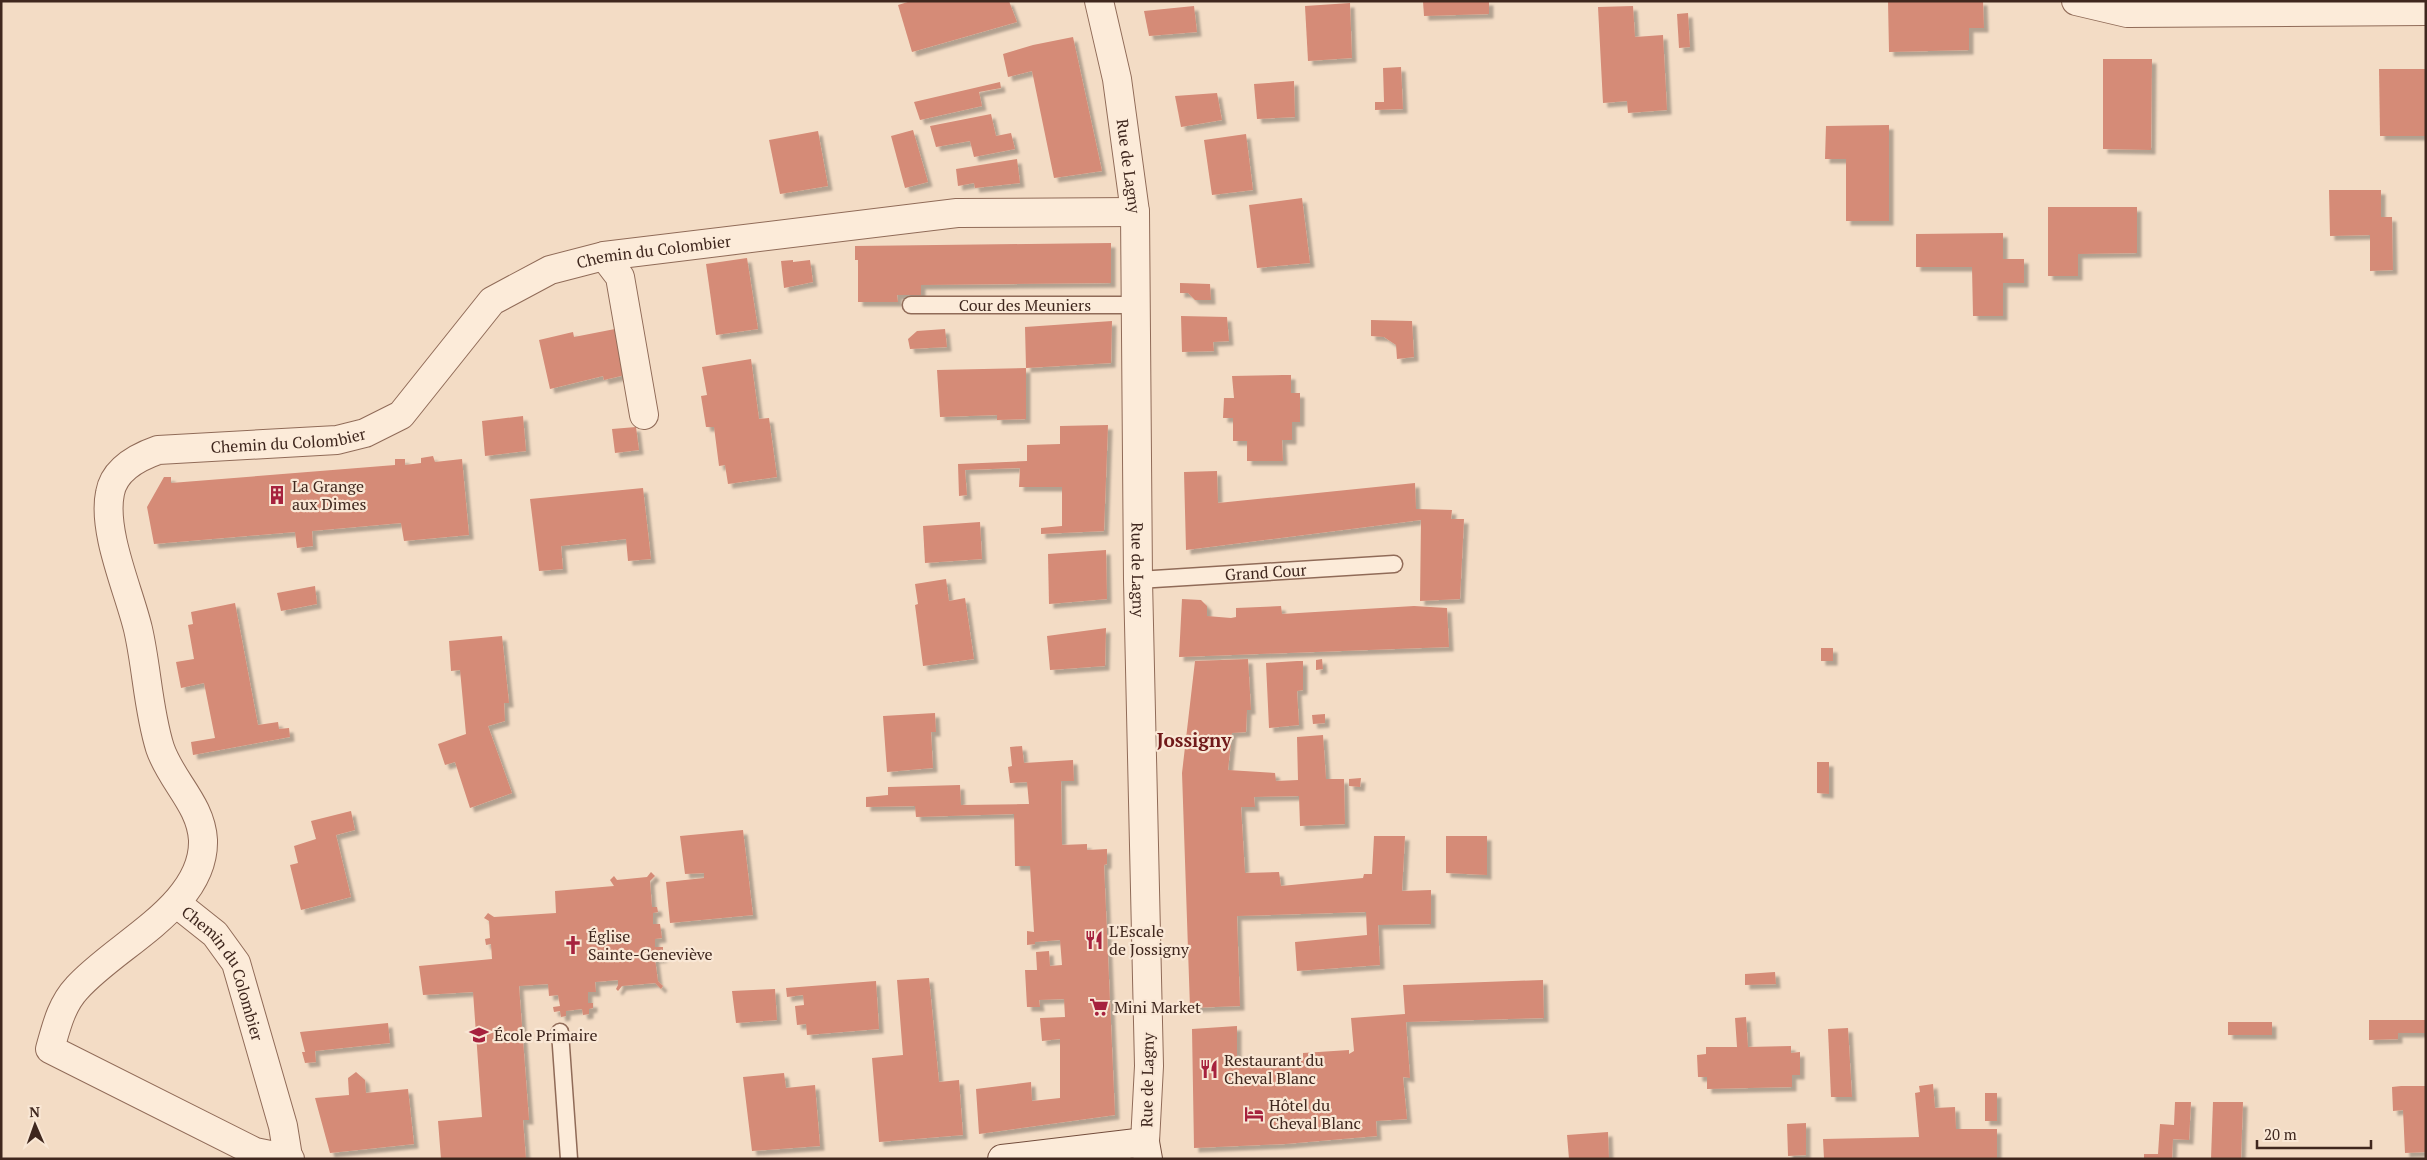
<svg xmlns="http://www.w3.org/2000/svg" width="2427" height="1160" viewBox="0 0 2427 1160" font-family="'PT Serif',serif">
	<defs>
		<filter id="shadow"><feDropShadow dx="4.5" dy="4.5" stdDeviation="1" flood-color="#0004"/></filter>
	</defs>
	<rect width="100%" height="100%" fill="#f3dcc5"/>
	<g fill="#d58b77" filter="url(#shadow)">
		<path d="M911 1H1009L1017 22 912 52 898 5Z"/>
		<path d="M1423 1H1489V14L1424 16Z"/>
		<path d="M1888 1H1983L1984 28H1969V50L1889 52Z"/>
		<path d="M1350 3 1352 58 1308 61 1305 6Z"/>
		<path d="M1194 6 1197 32 1149 36 1144 11Z"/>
		<path d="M1633 6 1635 37 1663 35 1667 110 1628 113 1627 101 1603 103 1598 7Z"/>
		<path d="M1688 13 1690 47 1679 48 1677 14Z"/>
		<path d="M1073 37 1102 171 1054 178 1032 71 1008 77 1003 54 1033 45Z"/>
		<path d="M2103 59H2152L2151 150 2103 149Z"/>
		<path d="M1401 67 1403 109 1375 110V102H1384L1383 68Z"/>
		<path d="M2379 69H2426V136H2380Z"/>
		<path d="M1294 81 1295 117 1257 119 1254 84Z"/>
		<path d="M1000 82 1001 88 979 92 982 106 920 120 914 102Z"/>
		<path d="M1217 93 1222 120 1181 127 1175 96Z"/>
		<path d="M991 114 996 136 1011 133 1015 149 974 157 970 141 936 147 930 126Z"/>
		<path d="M1889 125V221H1846V159H1825L1826 126Z"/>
		<path d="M913 130 928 182 905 188 891 136Z"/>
		<path d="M818 131 828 186 780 194 769 140Z"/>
		<path d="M1246 134 1253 190 1212 195 1204 140Z"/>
		<path d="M1017 159 1020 183 975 188 974 183 958 186 956 169Z"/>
		<path d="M2329 190H2381V217H2392L2393 270 2370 271V235L2330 236Z"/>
		<path d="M1302 198 1310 263 1257 268 1249 205Z"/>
		<path d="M2048 207H2137V253L2078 254V276H2048Z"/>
		<path d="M2003 233V259H2024V283H2003V316H1973L1972 267H1916V234Z"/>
		<path d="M1111 243V283L921 285V295H897L898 302H858V260H855V246Z"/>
		<path d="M747 258 758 329 716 335 706 264Z"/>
		<path d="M793 260V262L810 260 813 282 784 288 781 261Z"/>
		<path d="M1180 283 1210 284 1211 300H1195L1188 293H1180Z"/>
		<path d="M1181 316 1227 317 1229 341 1213 342 1214 351 1182 352Z"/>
		<path d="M1371 320 1412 321 1414 357 1397 359 1396 345 1384 337 1371 336Z"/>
		<path d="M1112 321 1111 363 1026 368V419L997 420V415L940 417 937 370 1026 368 1025 327Z"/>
		<path d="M615 329 625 375 604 380 603 376 550 389 539 340 573 332 574 337Z"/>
		<path d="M945 329 947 347 910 349 908 339 917 331Z"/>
		<path d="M751 359 759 419 769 418 777 477 728 484 725 465 719 466 714 427H706L701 396 707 395 702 367Z"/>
		<path d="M1283 375H1291V393H1300V422H1292V440H1282L1283 461H1247V441H1233V418H1223L1224 398H1234L1232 376Z"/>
		<path d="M523 416 526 451 485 456 482 421Z"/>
		<path d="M1108 425 1104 531 1041 534V528L1062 526V487H1019L1020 468 965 470 967 495 959 496 958 464 1027 461V445L1060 444V426Z"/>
		<path d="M636 427 639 450 615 453 612 429Z"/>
		<path d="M433 456 435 462 462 459 469 535 404 541 401 523 312 531 313 546 297 548 295 532 154 544 147 507 164 477H171V483L395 465V459H405V465L421 463V458Z"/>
		<path d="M1217 471 1218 503 1415 483 1416 509 1452 510 1451 519H1464L1460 599 1420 601 1421 520 1186 550 1184 472Z"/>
		<path d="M643 488 651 559 628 561 626 539 561 546 563 569 539 571 530 499Z"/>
		<path d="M980 522 982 559 925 563 923 526Z"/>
		<path d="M1106 550 1107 599 1049 604 1048 554Z"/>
		<path d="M946 579 949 601 965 598 974 659 923 666 915 605 918 604 915 584Z"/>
		<path d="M315 586 317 604 281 611 277 593Z"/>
		<path d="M1182 599 1201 600 1207 606V616L1231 618 1236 617V608L1281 606 1282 614 1414 606 1447 608 1449 647 1179 657Z"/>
		<path d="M235 603 258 725 278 722 279 729 289 728 290 737 193 755 191 742 215 738 204 683 181 688 176 662 194 659 188 625 193 624 191 612Z"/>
		<path d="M1106 628 1105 666 1050 670 1047 636Z"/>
		<path d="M502 636 509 703H504L505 721 488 726 512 793 470 808 455 762 445 765 438 744 466 734 460 670 451 671 449 641Z"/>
		<rect x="1821" y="648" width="12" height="13"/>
		<path d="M1248 659 1251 710H1247L1246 732 1232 733 1228 770 1275 773 1276 781 1298 780 1297 737 1323 735 1326 779H1344L1345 824 1300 826 1299 796 1254 797 1255 807H1241L1245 873 1279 872 1281 886 1363 878 1364 874H1372L1374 836H1405L1402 891 1431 890V924L1378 925 1380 965 1297 971 1295 942 1367 935 1366 912 1237 916 1240 1006 1190 1008 1182 773 1195 661Z"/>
		<path d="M1322 659 1323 669 1316 670V660Z"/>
		<path d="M1297 661H1303V690L1297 691 1299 725 1269 728 1266 663Z"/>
		<path d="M935 713 936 732H931L933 768 887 772 883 716Z"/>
		<path d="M1325 714V723L1313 724 1312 715Z"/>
		<path d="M1022 746 1024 763 1073 760 1074 781H1061L1062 845 1087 844V850L1107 849V864L1104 865 1115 1115 979 1134 976 1089 1031 1082 1032 1101 1060 1098V1039L1042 1041 1040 1018 1065 1017 1064 999 1039 1000 1040 1007H1027L1025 970H1037L1036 952 1049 951 1050 966 1062 965 1060 940 1035 942V944L1027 945V931L1034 932 1030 866H1015L1014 814 916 817 915 806 866 807V797L888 795V787L960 785 961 805 1029 804 1027 782 1010 783 1008 767 1012 766 1010 747Z"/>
		<path d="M1817 762H1829V794L1817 793Z"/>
		<path d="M1361 778 1360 787 1349 786V779Z"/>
		<path d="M351 811 355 830 336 835 351 897 301 910 290 865 298 863 294 846 316 839 311 821Z"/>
		<path d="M743 830 753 915 670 923 666 882 704 878V873L685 874 680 836Z"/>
		<path d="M1446 836H1487V875L1446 873Z"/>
		<path d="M651 872 655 876 650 881 652 907H657L658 912 653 913V924H660L662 938 655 939V947H663V958L655 959 658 981 663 986 661 989 655 983 622 986 618 991 616 989 618 985V980L595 982 596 992H588V1003H593V1008L589 1009V1014L583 1015 582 1009 566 1011V1016L561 1017 560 1011 554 1012 553 1007 560 1006 558 995 549 996 548 984 519 986 529 1120H523L526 1159H441L438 1121 482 1117 473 992 423 995 419 966 492 959 491 944 486 945 485 939 490 938 489 921 484 918 488 913 494 917 556 913 555 891 614 886 610 880 614 876 617 880 647 877Z"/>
		<path d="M1775 972 1776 984 1745 985V974Z"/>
		<path d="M929 978 939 1082 959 1080 963 1135 879 1142 872 1058 903 1055 897 980Z"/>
		<path d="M1543 980 1544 1018 1406 1022 1410 1078 1403 1077 1407 1119 1376 1121 1377 1136 1285 1144 1194 1148 1192 1029 1237 1026V1057H1241V1060L1303 1057V1053L1349 1050V1054L1354 1051 1351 1018 1405 1014 1403 985Z"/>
		<path d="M876 981 879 1029 807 1035 806 1024 797 1025 795 1006 804 1005 803 995 787 997 786 988Z"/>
		<path d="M775 989 777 1020 736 1023 732 991Z"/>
		<path d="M1746 1017 1748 1047 1791 1046V1053L1800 1052V1075H1792V1087L1707 1089V1077H1698L1697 1055 1706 1054V1047H1737L1735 1018Z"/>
		<path d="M2369 1020H2426V1033H2398V1039L2369 1040Z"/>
		<rect x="2228" y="1022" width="44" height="13"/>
		<path d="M388 1023 390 1043 315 1051 316 1062 305 1063 302 1052H305L300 1032Z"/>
		<path d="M1848 1028 1852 1097H1831L1828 1029Z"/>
		<path d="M356 1072 365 1080 366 1093 408 1089 414 1144 330 1153 315 1098 349 1095 348 1078Z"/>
		<path d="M784 1073 786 1088 815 1085 820 1146 752 1151 743 1077Z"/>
		<path d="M1933 1084 1935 1108 1955 1107 1956 1129H1997V1159H1824L1823 1139 1919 1137 1915 1093 1920 1092 1919 1086Z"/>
		<path d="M2401 1086H2426V1152L2405 1153 2403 1110 2393 1111 2392 1087Z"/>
		<rect x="1985" y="1093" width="12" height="28"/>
		<path d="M2175 1102H2191L2189 1140 2173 1139 2172 1159H2144V1154H2158L2160 1124 2174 1125Z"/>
		<path d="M2213 1102H2243L2241 1159H2211Z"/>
		<path d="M1806 1123V1155L1788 1156 1787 1124Z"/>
		<path d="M1608 1132 1609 1159H1569L1567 1135Z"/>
	</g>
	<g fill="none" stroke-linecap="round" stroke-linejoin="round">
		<g stroke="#906b58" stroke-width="19">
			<g id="service">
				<path id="s1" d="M911 305H1137"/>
				<path id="s2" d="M1138 580 1394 564"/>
				<path d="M560 1032 569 1159"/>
			</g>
		</g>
		<g stroke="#906b58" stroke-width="30">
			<g id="minor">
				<path d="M2076 1 2127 13 2426 11"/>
				<path d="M604 256 620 277 644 415"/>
				<path id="s3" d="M176 903 215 934 236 963 283 1126 288 1157"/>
				<path id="s4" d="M290 1159 255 1152 50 1049C56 1028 61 1005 77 988 116 944 205 906 203 840 201 804 171 781 160 748 148 710 147 668 138 629 129 591 102 532 110 493 114 470 138 457 158 450L337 440 365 433 401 415 492 301 550 270 604 256 957 213 1135 212"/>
			</g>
		</g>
		<g stroke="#906b58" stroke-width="30">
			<g id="tertiary">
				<path id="s5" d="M1099 1 1117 79 1135 212 1138 580 1149 1066 1145 1142"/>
			</g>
		</g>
		<g stroke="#724c3b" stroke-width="30">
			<path id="secondary" d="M1002 1159 1145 1142 1148 1159"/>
		</g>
		<use href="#service" stroke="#fcebd9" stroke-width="16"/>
		<use href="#minor" stroke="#fcebd9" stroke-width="28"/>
		<use href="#tertiary" stroke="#fcebd9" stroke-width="28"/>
		<use href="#secondary" stroke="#fcebd9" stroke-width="28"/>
	</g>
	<defs>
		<g id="building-bare" transform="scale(1.5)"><path d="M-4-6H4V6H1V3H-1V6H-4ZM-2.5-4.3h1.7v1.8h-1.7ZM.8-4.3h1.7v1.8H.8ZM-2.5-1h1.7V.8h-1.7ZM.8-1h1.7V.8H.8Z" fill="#a6223e" stroke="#f9e7d5" stroke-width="2.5" paint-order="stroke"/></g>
		<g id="restaurant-bare" transform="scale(1.5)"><path d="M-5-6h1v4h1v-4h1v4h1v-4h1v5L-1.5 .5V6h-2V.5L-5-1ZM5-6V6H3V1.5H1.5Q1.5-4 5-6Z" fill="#a6223e" stroke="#f9e7d5" stroke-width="2.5" paint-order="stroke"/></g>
		<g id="church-bare" transform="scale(1.5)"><path d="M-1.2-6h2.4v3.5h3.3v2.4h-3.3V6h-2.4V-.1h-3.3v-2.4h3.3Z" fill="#a6223e" stroke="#f9e7d5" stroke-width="2.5" paint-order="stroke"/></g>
		<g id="supermarket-bare" transform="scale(1.5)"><path d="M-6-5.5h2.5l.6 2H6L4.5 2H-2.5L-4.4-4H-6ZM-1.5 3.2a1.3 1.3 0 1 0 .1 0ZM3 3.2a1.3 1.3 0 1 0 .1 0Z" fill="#a6223e" stroke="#f9e7d5" stroke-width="2.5" paint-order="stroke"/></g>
		<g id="school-bare" transform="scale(1.5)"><path d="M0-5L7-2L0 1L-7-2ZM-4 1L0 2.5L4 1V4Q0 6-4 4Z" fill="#a6223e" stroke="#f9e7d5" stroke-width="2.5" paint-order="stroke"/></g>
		<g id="hotel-bare" transform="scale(1.5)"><path d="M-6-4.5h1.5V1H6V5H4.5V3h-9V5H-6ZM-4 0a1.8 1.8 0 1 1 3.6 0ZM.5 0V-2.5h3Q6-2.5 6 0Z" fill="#a6223e" stroke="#f9e7d5" stroke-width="2.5" paint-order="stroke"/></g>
	</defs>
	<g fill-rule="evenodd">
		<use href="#building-bare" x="277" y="495"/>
		<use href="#restaurant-bare" x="1094" y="940"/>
		<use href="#church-bare" x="573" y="945"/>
		<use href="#supermarket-bare" x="1099" y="1007"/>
		<use href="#school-bare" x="479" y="1035"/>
		<use href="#restaurant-bare" x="1209" y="1069"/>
		<use href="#hotel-bare" x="1254" y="1114"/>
	</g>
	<g text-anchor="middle" stroke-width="4.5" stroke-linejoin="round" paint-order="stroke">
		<g font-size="16" fill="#3f271e" stroke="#f9e7d5">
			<text dy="6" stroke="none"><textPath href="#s5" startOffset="168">Rue de Lagny</textPath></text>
			<text dy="6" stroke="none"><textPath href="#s4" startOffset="1530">Chemin du Colombier</textPath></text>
			<text dy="6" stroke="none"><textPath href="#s1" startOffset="114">Cour des Meuniers</textPath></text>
			<text dy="6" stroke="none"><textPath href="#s4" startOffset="1095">Chemin du Colombier</textPath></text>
			<text dy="6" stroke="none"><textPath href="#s5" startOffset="572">Rue de Lagny</textPath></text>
			<text dy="6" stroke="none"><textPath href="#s2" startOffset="128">Grand Cour</textPath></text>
			<text dy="6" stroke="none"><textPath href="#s3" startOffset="88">Chemin du Colombier</textPath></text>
			<text transform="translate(1147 1080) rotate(-89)" y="6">Rue de Lagny</text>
		</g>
		<g font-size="16" fill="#3f271e" stroke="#f9e7d5" text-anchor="start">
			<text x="292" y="492">La Grange<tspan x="292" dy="18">aux Dimes</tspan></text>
			<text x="1109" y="937">L'Escale<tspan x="1109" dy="18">de Jossigny</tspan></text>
			<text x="588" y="942">Église<tspan x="588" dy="18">Sainte-Geneviève</tspan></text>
			<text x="1114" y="1013">Mini Market</text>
			<text x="494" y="1041">École Primaire</text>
			<text x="1224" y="1066">Restaurant du<tspan x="1224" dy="18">Cheval Blanc</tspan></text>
			<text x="1269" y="1111">Hôtel du<tspan x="1269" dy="18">Cheval Blanc</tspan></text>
		</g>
		<g font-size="19" font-weight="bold" fill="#701919" stroke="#f9e7d5">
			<text x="1194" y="747">Jossigny</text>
		</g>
	</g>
	<rect width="2427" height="1160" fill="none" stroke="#3f271e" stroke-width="5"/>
	<g transform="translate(35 1125) rotate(358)" stroke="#f9e7d5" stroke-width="4" paint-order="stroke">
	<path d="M0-4L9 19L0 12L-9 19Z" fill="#3f271e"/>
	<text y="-8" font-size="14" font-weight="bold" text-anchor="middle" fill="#3f271e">N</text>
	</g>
	<path d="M2257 1140v8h114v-8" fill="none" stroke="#3f271e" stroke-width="2.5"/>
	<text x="2264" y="1140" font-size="15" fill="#3f271e" stroke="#f9e7d5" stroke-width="4" paint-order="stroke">20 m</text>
</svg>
